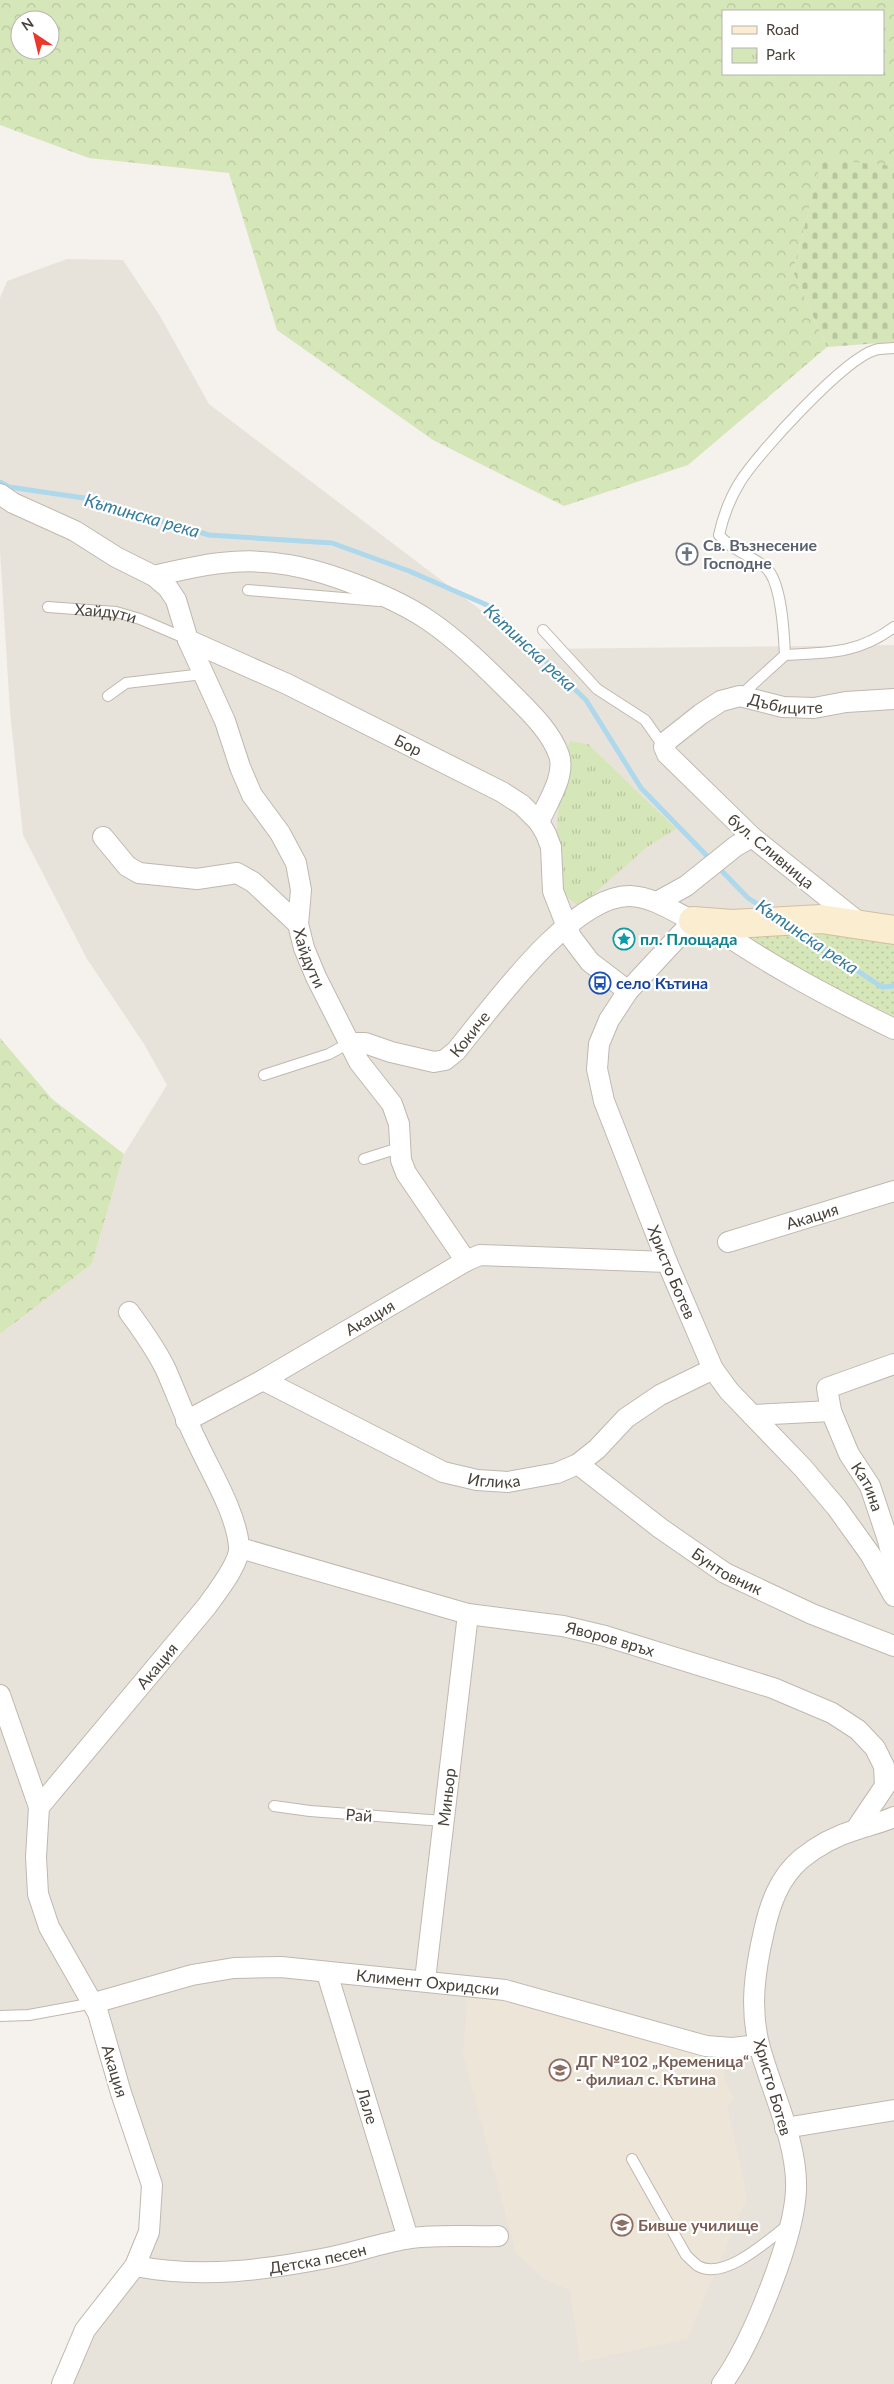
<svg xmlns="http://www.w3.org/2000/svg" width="894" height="2384" viewBox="0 0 894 2384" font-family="Lato,sans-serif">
	<defs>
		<pattern id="grass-dots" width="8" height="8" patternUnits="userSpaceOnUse" patternTransform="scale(1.25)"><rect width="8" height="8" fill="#d5e6b8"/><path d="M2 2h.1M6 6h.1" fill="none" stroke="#b8c69f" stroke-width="1.8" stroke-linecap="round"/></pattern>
		<pattern id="forest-crowns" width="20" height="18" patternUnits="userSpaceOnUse" patternTransform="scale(1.25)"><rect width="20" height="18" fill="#d5e6b8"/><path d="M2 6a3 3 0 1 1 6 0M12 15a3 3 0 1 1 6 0" fill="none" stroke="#b8c69f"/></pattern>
		<pattern id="cemetery-stones" width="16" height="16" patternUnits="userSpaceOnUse" patternTransform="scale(1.25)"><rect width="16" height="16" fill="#d5e6b8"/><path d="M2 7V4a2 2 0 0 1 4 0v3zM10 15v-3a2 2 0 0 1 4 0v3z" fill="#b8c69f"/></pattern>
		<pattern id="park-tufts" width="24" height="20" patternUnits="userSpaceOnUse" patternTransform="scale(1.25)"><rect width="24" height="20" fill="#d5e6b8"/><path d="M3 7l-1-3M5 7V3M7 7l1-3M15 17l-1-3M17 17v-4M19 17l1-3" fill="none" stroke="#b8c69f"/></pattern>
	</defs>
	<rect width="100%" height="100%" fill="#f5f1ec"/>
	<path fill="#e8e3da" d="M67 259 123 260 160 316 209 404 532 649 894 645V2384H63L135 2266 152 2199 94 2004 0 2015V1334L92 1264 124 1154 167 1085 144 1044 87 959 23 835 10 712 0 551V298L7 281Z"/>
	<path fill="#ede5d7" d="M468 1989 729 2057 723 2077 734 2098 727 2105 747 2197 687 2339 580 2362 570 2290 544 2279 516 2253 463 2054Z"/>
	<path fill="url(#grass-dots)" d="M850 929 894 943V1016L801 974 742 935Z"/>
	<g fill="url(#forest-crowns)" fill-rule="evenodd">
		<path d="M0 0H894V166L822 160 793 271 827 347 688 465 564 506 433 440 277 330 229 173 89 158 0 125ZM723 11H883V74H723ZM20 20H50V50H20Z"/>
		<path d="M0 1038 52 1099 124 1154 92 1264 0 1334Z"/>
	</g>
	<path fill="url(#cemetery-stones)" d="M822 159 894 166V342L827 347 793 271Z"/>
	<path fill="url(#park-tufts)" d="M570 741 588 744 676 829 647 847 580 906C576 903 571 901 567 897 548 875 560 768 570 741Z"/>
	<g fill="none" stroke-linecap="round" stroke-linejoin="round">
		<g stroke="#aed8ec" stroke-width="5">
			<path d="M0 482 9 487 84 498 209 535 332 543 409 571 487 605 586 700 641 788 712 861"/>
			<path d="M718 867 748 898 770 912"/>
			<path d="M797 931 882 987 894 986"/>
		</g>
		<g stroke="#c0b8af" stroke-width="12">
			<g id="lane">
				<path d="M248 590 379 601"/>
				<path id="s1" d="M48 607 116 612 140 619 187 639"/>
				<path d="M543 630 597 689 645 720 664 747"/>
				<path d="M785 655C827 653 858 654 894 627"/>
				<path d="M108 696 126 683 203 674"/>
				<path d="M740 696 785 655C784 635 782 582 766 568 751 555 731 550 719 535 723 517 730 498 740 482 758 453 844 359 875 350 881 348 888 349 894 348"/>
				<path d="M264 1075 329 1054 349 1043"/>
				<path d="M364 1159 402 1147"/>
				<path d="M274 1806 310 1811 443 1821"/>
				<path d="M0 2016 29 2015 94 2003"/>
				<path d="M632 2159 686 2255C690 2259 694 2263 698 2266 725 2281 768 2240 788 2225"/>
			</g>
		</g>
		<g stroke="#c0b8af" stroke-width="22">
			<g id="street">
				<path id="s2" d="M0 494 13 503 75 531 116 557 154 576 168 588 176 600 188 640 225 721 240 767 252 795 280 833 296 863 301 890 298 924 304 948 316 977 359 1062 392 1104 399 1124 401 1160 406 1173 466 1261"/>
				<path d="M154 576C200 565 241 556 289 565 330 572 394 597 428 620 459 641 487 669 513 695 530 712 551 732 559 755 566 776 547 803 539 822"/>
				<path id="s3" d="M188 640 287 684 502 792 522 805 539 822 546 834 551 847 553 891 571 937 590 962 628 991"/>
				<path d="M103 837 127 866 139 873 197 879 237 873 253 882 298 924"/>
				<path d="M657 902 686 886 736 846 752 837"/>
				<path d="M710 924C768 965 831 998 894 1029"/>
				<path id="s4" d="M861 924 752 837 667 754 664 747 668 740 701 714 721 701 740 696 783 707 814 708 846 702 894 699"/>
				<path id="s5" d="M349 1043H365L391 1052 434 1062 445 1060 456 1051C491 1009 571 895 630 896 653 897 673 911 693 921L628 991 609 1020 599 1044 597 1069 604 1101 667 1262 713 1369 729 1391 803 1468 837 1508 870 1554 894 1596"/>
				<path id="s6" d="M728 1242 894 1191"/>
				<path id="s7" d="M894 1364 827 1388 831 1411 849 1454 870 1486 888 1540 894 1566"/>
				<path id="s8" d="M263 1380 443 1472 477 1480 508 1482 557 1473 578 1464 597 1449 626 1418 660 1395 713 1369"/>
				<path d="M752 1415 831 1411"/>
				<path id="s9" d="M186 1421 263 1380 466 1261 480 1255 667 1262"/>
				<path id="s10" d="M578 1464 660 1528 725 1573 812 1614 894 1646"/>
				<path id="s11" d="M240 1548 468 1614 563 1626 605 1636 773 1688 832 1713 858 1730 875 1748 884 1766 885 1786 856 1829"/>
				<path d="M0 1695 39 1807"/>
				<path id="s12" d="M327 1973 408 2238"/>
				<path id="s13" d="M425 1980 468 1614"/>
				<path id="s14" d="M94 2003 192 1975 234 1968 281 1967 505 1990 706 2046 732 2048 759 2045"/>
				<path d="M785 2128 894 2110"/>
				<path id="s15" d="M135 2266C202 2279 266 2270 332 2257 357 2252 381 2243 406 2239 431 2234 471 2237 498 2236"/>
				<path id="s16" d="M62 2384 85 2330 135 2266 149 2232 152 2185 121 2093 98 2013 49 1927 38 1894 36 1857 39 1807 207 1606C216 1593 241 1562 239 1546 236 1513 212 1474 198 1444 186 1420 177 1395 166 1370 156 1349 143 1331 129 1312"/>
				<path d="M722 2384C751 2345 794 2239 796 2190 798 2144 772 2092 760 2048 749 2009 755 1970 764 1931 770 1904 779 1878 801 1859 818 1845 838 1835 858 1829 870 1825 883 1822 894 1817"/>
			</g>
		</g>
		<g stroke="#d1bf9f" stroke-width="30">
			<path id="secondary" d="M693 921 732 924 821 919 894 930"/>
		</g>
		<use href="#lane" stroke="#fff" stroke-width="10"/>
		<use href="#street" stroke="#fff" stroke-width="20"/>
		<use href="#secondary" stroke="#fbedd0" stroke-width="28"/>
	</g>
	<defs>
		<g id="church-ring" transform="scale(1.125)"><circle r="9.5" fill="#fff" stroke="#6b7280" stroke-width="1.5"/><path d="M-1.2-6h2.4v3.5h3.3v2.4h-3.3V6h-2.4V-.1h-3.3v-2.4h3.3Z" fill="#6b7280"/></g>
		<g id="sight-ring" transform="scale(1.125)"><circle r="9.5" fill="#fff" stroke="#0f9aa8" stroke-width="1.5"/><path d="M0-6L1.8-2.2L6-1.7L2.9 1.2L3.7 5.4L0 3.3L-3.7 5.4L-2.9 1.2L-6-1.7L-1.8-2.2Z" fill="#0f9aa8"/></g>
		<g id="bus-ring" transform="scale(1.125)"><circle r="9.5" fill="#fff" stroke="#1a4fb4" stroke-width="1.5"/><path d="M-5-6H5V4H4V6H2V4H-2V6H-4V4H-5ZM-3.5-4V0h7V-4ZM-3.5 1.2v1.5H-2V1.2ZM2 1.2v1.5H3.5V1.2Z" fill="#1a4fb4"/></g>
		<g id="school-ring" transform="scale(1.125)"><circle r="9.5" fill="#fff" stroke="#8d6e63" stroke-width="1.5"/><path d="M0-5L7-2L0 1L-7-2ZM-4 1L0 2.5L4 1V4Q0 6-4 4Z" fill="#8d6e63"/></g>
	</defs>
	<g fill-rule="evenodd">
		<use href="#church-ring" x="687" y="554"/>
		<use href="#sight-ring" x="624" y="939"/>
		<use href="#bus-ring" x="600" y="983"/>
		<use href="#school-ring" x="560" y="2070"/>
		<use href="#school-ring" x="622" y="2225"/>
	</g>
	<g text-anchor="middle" stroke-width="4.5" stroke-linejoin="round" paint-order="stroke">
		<g font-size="16" font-weight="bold" fill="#5b616d" stroke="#fff" text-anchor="start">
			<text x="703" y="551">Св. Възнесение<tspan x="703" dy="18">Господне</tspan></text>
		</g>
		<g font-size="16" fill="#49423a" stroke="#fff">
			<text dy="6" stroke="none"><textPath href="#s1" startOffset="58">Хайдути</textPath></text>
			<text dy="6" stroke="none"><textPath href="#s4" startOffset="406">Дъбиците</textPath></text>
			<text dy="6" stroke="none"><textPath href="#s3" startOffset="244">Бор</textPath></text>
			<text transform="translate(771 851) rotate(40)" y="6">бул. Сливница</text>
			<text dy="6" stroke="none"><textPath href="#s2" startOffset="596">Хайдути</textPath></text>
			<text dy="6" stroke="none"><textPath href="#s5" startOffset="135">Кокиче</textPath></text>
			<text dy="6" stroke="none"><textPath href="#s6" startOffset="88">Акация</textPath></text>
			<text dy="6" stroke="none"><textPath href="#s5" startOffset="818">Христо Ботев</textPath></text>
			<text dy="6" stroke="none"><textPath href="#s9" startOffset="211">Акация</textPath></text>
			<text dy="6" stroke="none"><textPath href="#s8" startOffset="254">Иглика</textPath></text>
			<text dy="6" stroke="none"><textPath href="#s7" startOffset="179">Катина</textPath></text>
			<text dy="6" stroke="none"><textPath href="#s10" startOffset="184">Бунтовник</textPath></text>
			<text dy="6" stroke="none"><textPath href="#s11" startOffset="382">Яворов връх</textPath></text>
			<text dy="6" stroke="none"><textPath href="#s16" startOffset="809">Акация</textPath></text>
			<text dy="6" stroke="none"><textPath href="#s13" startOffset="184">Миньор</textPath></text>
			<text transform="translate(359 1815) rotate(4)" y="6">Рай</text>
			<text dy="6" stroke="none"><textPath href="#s14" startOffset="339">Климент Охридски</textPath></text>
			<text transform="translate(115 2071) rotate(73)" y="6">Акация</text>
			<text transform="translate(773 2087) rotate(74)" y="6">Христо Ботев</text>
			<text dy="6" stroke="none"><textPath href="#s12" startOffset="139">Лале</textPath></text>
			<text dy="6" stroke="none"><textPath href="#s15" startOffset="184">Детска песен</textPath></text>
		</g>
		<g font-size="16" font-weight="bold" fill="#0d838f" stroke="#fff" text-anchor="start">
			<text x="640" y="945">пл. Площада</text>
		</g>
		<g font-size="16" font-weight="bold" fill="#164399" stroke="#fff" text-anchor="start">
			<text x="616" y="989">село Кътина</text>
		</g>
		<g font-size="16" font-weight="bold" fill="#785e54" stroke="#fff" text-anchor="start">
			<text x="576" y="2067">ДГ №102 „Кременица“<tspan x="576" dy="18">- филиал с. Кътина</tspan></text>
			<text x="638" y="2231">Бивше училище</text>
		</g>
		<g font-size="18" font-style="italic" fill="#357c9e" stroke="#fff">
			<text transform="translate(142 516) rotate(16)" y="6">Кътинска река</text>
			<text transform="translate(530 648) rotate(43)" y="6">Кътинска река</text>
			<text transform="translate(807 937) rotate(34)" y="6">Кътинска река</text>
		</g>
	</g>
	<rect x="722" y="10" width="162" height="65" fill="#ffffff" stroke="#b6b3b0"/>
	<rect x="732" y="26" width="25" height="8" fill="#fbedd0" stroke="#b6b3b0"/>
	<text x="766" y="35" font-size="15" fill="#49423a">Road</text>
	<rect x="732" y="48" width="25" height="15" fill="url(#park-tufts)" stroke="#b6b3b0"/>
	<text x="766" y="60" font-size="15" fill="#49423a">Park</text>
	<g transform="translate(35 35) rotate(325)"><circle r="24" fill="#ffffff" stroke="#b6b3b0"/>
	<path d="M0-4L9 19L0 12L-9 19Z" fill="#eb382d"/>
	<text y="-8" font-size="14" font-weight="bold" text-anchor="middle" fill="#49423a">N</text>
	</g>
</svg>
